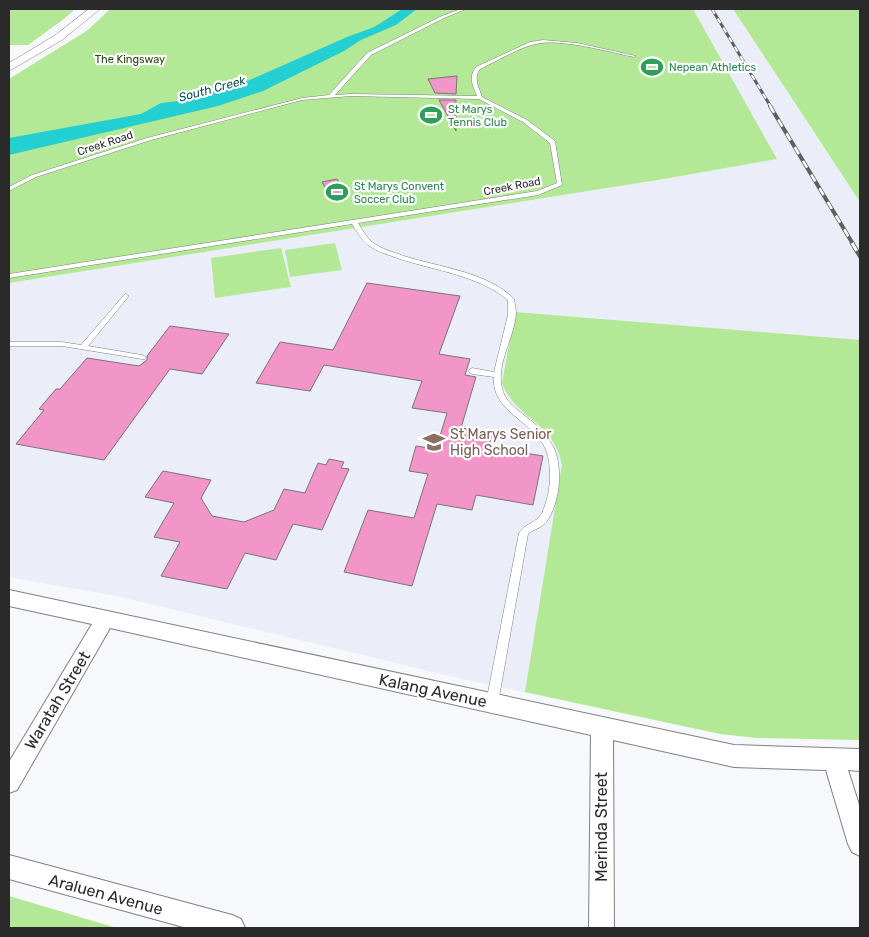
<svg xmlns="http://www.w3.org/2000/svg" width="869" height="937" viewBox="0 0 869 937" font-family="Rubik,sans-serif">
	<rect width="100%" height="100%" fill="#f7f8fb"/>
	<path fill="#ebeef8" d="M693 9H733L860 202V740L757 738 720 734 462 679 116 596 9 577V283L664 179 777 159Z"/>
	<g fill="#b3e996">
		<path d="M9 9H75L64 19 28 45H9Z"/>
		<path d="M110 9H693L777 159 664 179 9 283V79L88 30Z"/>
		<path d="M733 9H860V202Z"/>
		<path d="M335 243 342 270 290 277 285 250Z"/>
		<path d="M281 248 291 287 215 298 211 258Z"/>
		<path d="M515 312 860 340V740L757 738 720 734 525 692 562 465C560 460 560 454 557 449 545 422 512 412 502 383Z"/>
		<path d="M9 896 117 928H9Z"/>
	</g>
	<path fill="#23cfd1" d="M403 9H417L396 25 361 40 344 51 263 91 218 106 9 155V138L141 114 161 103 187 100 222 86 245 82 277 68 347 37 388 22Z"/>
	<g fill="none" stroke-linecap="round" stroke-linejoin="round">
		<path stroke="#23cfd1" stroke-width="3" d="M374 29 405 9"/>
	</g>
	<g fill="#f295c8" stroke="#777576">
		<path d="M457 76 456 94 435 93 428 79Z"/>
		<path d="M439 100H456V131Z"/>
		<path d="M337 179 347 194 331 197 322 182Z"/>
		<path d="M367 283 460 296 439 354 470 359 465 375 476 377 461 428 492 433 489 447 543 456 533 505 476 495 472 510 437 504 412 586 344 572 368 510 414 518 428 474 409 471 416 446 436 449 447 413 412 408 422 381 324 365 310 391 256 383 280 342 333 350Z"/>
		<path d="M170 326 229 334 202 374 170 369 104 460 16 444 44 410 39 409 56 389H60L87 358 139 366 147 360V356Z"/>
		<path d="M329 459 344 462 341 468 349 469 322 530 293 524 276 560 245 553 227 589 161 576 180 542 154 537 174 503 145 497 163 471 211 480 201 498 212 516 244 522 274 510 284 489 305 493 318 463 326 465Z"/>
	</g>
	<g fill="none" stroke-linecap="round" stroke-linejoin="round">
		<g stroke="#808083" stroke-width="1">
			<g id="service">
				<path d="M461 9H466L444 18 371 55 335 95 351 94 477 96C473 85 468 78 476 67L530 42 543 40 577 43 636 56 634 57C609 52 560 38 536 44 520 47 495 62 480 69 473 79 479 87 482 97L527 120 555 141 562 185 538 195 358 223C362 229 366 237 372 242 381 249 393 252 404 256 438 267 488 272 514 299 515 304 516 309 516 314 514 339 496 363 502 388 505 404 524 414 535 424 542 431 549 439 554 448 563 469 560 502 547 521 542 528 534 529 528 534L498 703 496 707 492 708 488 707 486 703 519 533C525 523 537 523 542 513 547 502 550 488 550 476 550 466 549 455 544 446 530 420 491 410 494 377L472 374 468 371 472 368 494 372 508 315V300C477 275 437 271 400 259 390 255 377 252 368 245 361 240 357 231 352 224L9 278V274L537 191 557 183 550 143 523 122 479 99 351 96 302 100 151 140 36 177 9 191V187L32 175 147 138 302 98 329 95 367 53 442 16Z"/>
				<path d="M126 294 129 296 128 297 88 346 142 355 146 357 145 359H142L62 346H9V342H62L81 345 124 295Z"/>
			</g>
		</g>
		<g stroke="#808083" stroke-width="2">
			<g id="minor">
				<path d="M9 590 734 745 860 749V771L848 770 860 808V856L852 852 848 844 826 770 734 767 613 740 614 928H589L591 735 110 628 17 790 9 793V762L92 624 9 606Z"/>
				<path d="M9 855 232 915 241 919 245 928H187L9 879Z"/>
			</g>
		</g>
		<g stroke="#808083" stroke-width="1">
			<path id="tertiary" d="M89 9H100L62 40 9 71V63L54 36Z"/>
		</g>
		<use href="#service" fill="#fff" fill-rule="evenodd"/>
		<use href="#minor" fill="#fff" fill-rule="evenodd"/>
		<use href="#tertiary" fill="#fff" fill-rule="evenodd"/>
		<g stroke="#5f5f61" stroke-width="3">
			<path id="rail-far2" d="M712 9 771 107"/>
		</g>
		<g stroke="#5f5f61" stroke-width="4">
			<path id="rail-far1" d="M770 106 853 244"/>
		</g>
		<g stroke="#5f5f61" stroke-width="4.5">
			<path id="rail" d="M852 243 860 256"/>
		</g>
		<use href="#rail-far2" stroke="#fff" stroke-width="2" stroke-dasharray="5.5" stroke-linecap="butt"/>
		<use href="#rail-far1" stroke="#fff" stroke-width="2.5" stroke-dasharray="8" stroke-linecap="butt"/>
		<use href="#rail" stroke="#fff" stroke-width="3" stroke-dasharray="9" stroke-linecap="butt"/>
	</g>
	<defs>
		<g id="stadium-bare" transform="scale(1.725)"><path d="M0-5a6.5 5 0 1 0 0 10a6.5 5 0 1 0 0-10ZM-3.5-1.8h7v3.6h-7Z" fill="#2e9e5b" stroke="#fff" stroke-width="2.5" paint-order="stroke"/></g>
		<g id="school-bare" transform="scale(1.725)"><path d="M0-5L7-2L0 1L-7-2ZM-4 1L0 2.5L4 1V4Q0 6-4 4Z" fill="#8d6e63" stroke="#fff" stroke-width="2.5" paint-order="stroke"/></g>
	</defs>
	<g fill-rule="evenodd">
		<use href="#stadium-bare" x="652" y="67"/>
		<use href="#stadium-bare" x="431" y="115"/>
		<use href="#stadium-bare" x="337" y="192"/>
		<use href="#school-bare" x="434" y="442"/>
	</g>
	<g text-anchor="middle" stroke-width="4.5" stroke-linejoin="round" paint-order="stroke">
		<g font-size="11" fill="#24470b" stroke="#fff">
			<text x="130" y="63">The Kingsway</text>
		</g>
		<g font-size="11" fill="#27864d" stroke="#fff" text-anchor="start">
			<text x="669" y="71">Nepean Athletics</text>
			<text x="448" y="113">St Marys<tspan x="448" dy="13">Tennis Club</tspan></text>
			<text x="354" y="190">St Marys Convent<tspan x="354" dy="13">Soccer Club</tspan></text>
		</g>
		<g font-size="11" fill="#2a2a2b" stroke="#fff">
			<text transform="translate(105 143) rotate(-18)" y="4">Creek Road</text>
			<text transform="translate(512 186) rotate(-11)" y="4">Creek Road</text>
		</g>
		<g font-size="12" font-style="italic" fill="#0e5253" stroke="#fff">
			<text transform="translate(212 89) rotate(-15)" y="4">South Creek</text>
		</g>
		<g font-size="14" fill="#785e54" stroke="#fff" text-anchor="start">
			<text x="450" y="439">St Marys Senior<tspan x="450" dy="16">High School</tspan></text>
		</g>
		<g font-size="16" fill="#2a2a2b" stroke="#fff">
			<text transform="translate(433 690) rotate(12)" y="6">Kalang Avenue</text>
			<text transform="translate(57 700) rotate(-59)" y="6">Waratah Street</text>
			<text transform="translate(601 827) rotate(-90)" y="6">Merinda Street</text>
			<text transform="translate(106 894) rotate(15)" y="6">Araluen Avenue</text>
		</g>
	</g>
	<rect width="869" height="937" fill="none" stroke="#2a2a2b" stroke-width="20"/>
</svg>
